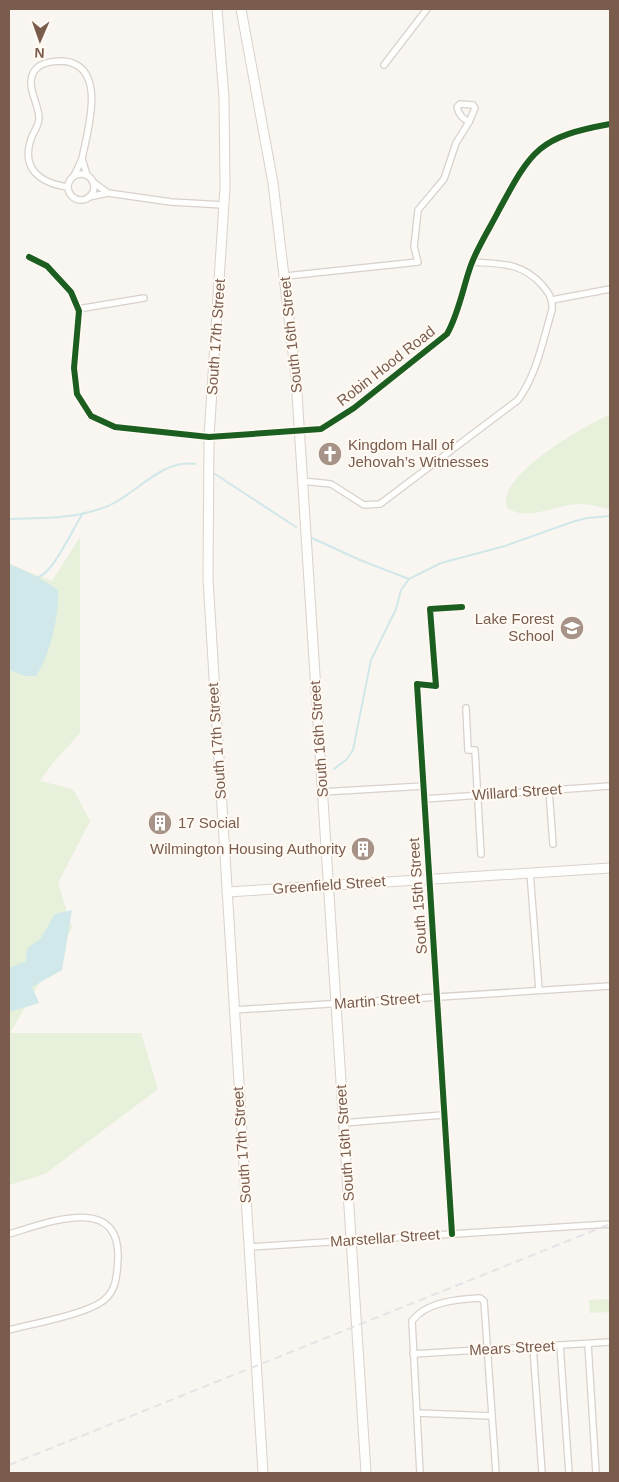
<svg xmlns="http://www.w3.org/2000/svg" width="619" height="1482" viewBox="0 0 619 1482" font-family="Helvetica,sans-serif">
	<rect width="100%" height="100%" fill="#f9f5f0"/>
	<g fill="#e7f0db">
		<path d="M610 415V510C600 507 590 504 579 504 559 504 524 523 507 507 495 477 586 424 610 415Z"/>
		<path d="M80 537V733L53 763 40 781 73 789 90 821 58 883 72 928 10 1033H141L158 1089 45 1174 9 1185V564L52 581Z"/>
		<path d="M610 1299V1312L590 1313 589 1300Z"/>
	</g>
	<g fill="#d0e8ea">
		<path d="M9 564C24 570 46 581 58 590 59 616 50 655 36 676H25L9 670Z"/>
		<path d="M72 910 62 970 32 987 39 1003 9 1012V968L26 961 27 949 41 938 55 914Z"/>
	</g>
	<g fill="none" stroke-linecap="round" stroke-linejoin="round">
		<g stroke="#d0e8ea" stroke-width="2">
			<path d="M215 474 296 527"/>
			<path d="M9 519C35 518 63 519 89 512 97 510 107 507 114 503 139 490 164 459 195 464"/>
			<path d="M312 538 360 560 409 579"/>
			<path d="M36 578C53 575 73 528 83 513"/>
			<path d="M334 769 346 760 353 750 371 660 396 609 401 590 409 579 441 563 505 546 572 522 587 518 610 516"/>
		</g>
		<g stroke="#d7d1cb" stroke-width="8">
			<g id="street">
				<path d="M384 65 427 9"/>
				<path d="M460 104 473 105 475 108 469 122C462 118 459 115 457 107Z"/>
				<circle cx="81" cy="187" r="13"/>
				<path d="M74 176 82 159 87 175"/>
				<path d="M68 187C40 183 21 169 31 139 33 132 39 126 39 118 39 103 24 85 35 70 41 62 53 61 63 61 109 65 87 132 82 159"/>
				<path d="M108 193 171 202 224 205"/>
				<path d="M89 197 108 193 93 182"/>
				<path d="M29 257 47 266 71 292 79 311 74 368 77 394 91 416 115 427 209 437 321 429 354 408 447 334C459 313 463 287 471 265 478 246 490 228 499 210 532 149 539 137 610 124"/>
				<path d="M286 276 418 262 414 247 418 210 444 179 456 143 469 122"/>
				<path d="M552 300 610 289"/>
				<path d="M78 309 144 298"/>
				<path d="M302 481 331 484 364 505 380 504 518 400C537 374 543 340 552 310 553 299 549 293 542 285 522 262 500 264 472 262"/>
				<path d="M466 708 468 750H475L481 854"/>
				<path d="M549 791 553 844"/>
				<path d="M322 792 424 786"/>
				<path d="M424 799 610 786"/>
				<path d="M530 872 539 990"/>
				<path d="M234 1010 610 986"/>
				<path d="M343 1123 443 1115"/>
				<path d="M9 1234C44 1224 120 1192 118 1258 117 1273 117 1290 104 1300 88 1314 31 1324 9 1330"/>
				<path d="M452 1234 417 684 436 686 430 609 462 607"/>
				<path d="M249 1247 610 1224"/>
				<path d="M588 1344 596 1473"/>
				<path d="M560 1345 569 1473"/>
				<path d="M533 1347 542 1473"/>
				<path d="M413 1354 610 1342"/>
				<path d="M417 1413 492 1416"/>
				<path d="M420 1473 412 1321C426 1302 458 1299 480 1298L484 1301 496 1473"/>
			</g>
		</g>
		<g stroke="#d9d2cb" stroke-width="11">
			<g id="secondary">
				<path d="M217 9 224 98 225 187 209 437 208 579 263 1473"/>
				<path d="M241 9 273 183 296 378 366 1473"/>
				<path d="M227 892 610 868"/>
			</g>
		</g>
		<use href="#street" stroke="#fefefd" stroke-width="5.5"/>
		<use href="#secondary" stroke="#fefefd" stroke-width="9"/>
		<path stroke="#e6e3e7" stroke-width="2" stroke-dasharray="8 5" stroke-linecap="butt" d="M9 1465 610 1224"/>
		<g stroke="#fffaf3" stroke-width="9">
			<g id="cycleway">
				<path d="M29 257 47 266 71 292 79 311 74 368 77 394 91 416 115 427 209 437 321 429 354 408 447 334C459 313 463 287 471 265 478 246 490 228 499 210 532 149 539 137 610 124"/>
				<path d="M452 1234 417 684 436 686 430 609 462 607"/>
			</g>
		</g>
		<use href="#cycleway" stroke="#1b5e20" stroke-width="6"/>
	</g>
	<defs>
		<g id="church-disc" transform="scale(1.25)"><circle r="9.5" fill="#a69286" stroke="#fffaf3"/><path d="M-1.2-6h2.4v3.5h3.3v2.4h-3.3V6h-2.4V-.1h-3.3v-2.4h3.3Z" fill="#fff"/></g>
		<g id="school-disc" transform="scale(1.25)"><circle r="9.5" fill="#a69286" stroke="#fffaf3"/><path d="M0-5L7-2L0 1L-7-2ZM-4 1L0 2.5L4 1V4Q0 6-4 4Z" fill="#fff"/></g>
		<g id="building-disc" transform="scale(1.25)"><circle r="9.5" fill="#a69286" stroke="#fffaf3"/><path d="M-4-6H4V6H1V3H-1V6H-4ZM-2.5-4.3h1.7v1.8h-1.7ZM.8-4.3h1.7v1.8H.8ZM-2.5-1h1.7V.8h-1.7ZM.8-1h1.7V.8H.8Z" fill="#fff"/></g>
	</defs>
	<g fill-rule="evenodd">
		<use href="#church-disc" x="330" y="454"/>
		<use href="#school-disc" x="572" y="628"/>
		<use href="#building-disc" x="160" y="823"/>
		<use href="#building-disc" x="363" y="849"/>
	</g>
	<g text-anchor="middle" stroke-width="4" stroke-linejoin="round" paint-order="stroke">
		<g font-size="15" fill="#7a5c4d" stroke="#fffaf3">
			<text transform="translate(291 335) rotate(-96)" y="5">South 16th Street</text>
			<text transform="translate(216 337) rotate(-86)" y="5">South 17th Street</text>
			<text transform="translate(386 366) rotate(-38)" y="5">Robin Hood Road</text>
			<text transform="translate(319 739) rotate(-94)" y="5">South 16th Street</text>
			<text transform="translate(217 741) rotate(-94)" y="5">South 17th Street</text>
			<text transform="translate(517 792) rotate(-4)" y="5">Willard Street</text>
			<text transform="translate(329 885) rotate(-4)" y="5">Greenfield Street</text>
			<text transform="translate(418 896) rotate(-94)" y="5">South 15th Street</text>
			<text transform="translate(377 1001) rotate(-4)" y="5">Martin Street</text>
			<text transform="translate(345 1143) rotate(-94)" y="5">South 16th Street</text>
			<text transform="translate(242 1145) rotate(-94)" y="5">South 17th Street</text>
			<text transform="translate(385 1238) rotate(-4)" y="5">Marstellar Street</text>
			<text transform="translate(512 1348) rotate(-3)" y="5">Mears Street</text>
		</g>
		<g font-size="15" fill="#7a5c4d" stroke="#fffaf3" text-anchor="start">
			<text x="348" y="450">Kingdom Hall of<tspan x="348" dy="17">Jehovah’s Witnesses</tspan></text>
			<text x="554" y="624" text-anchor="end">Lake Forest<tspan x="554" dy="17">School</tspan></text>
			<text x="178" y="828">17 Social</text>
			<text x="346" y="854" text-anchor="end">Wilmington Housing Authority</text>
		</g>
	</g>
	<rect width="619" height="1482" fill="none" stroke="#7a5c4d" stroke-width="20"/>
	<g transform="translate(40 40) rotate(182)" stroke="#fffaf3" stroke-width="4" paint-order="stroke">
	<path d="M0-4L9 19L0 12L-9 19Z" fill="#7a5c4d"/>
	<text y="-8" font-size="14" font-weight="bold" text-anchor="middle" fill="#7a5c4d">N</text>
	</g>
</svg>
